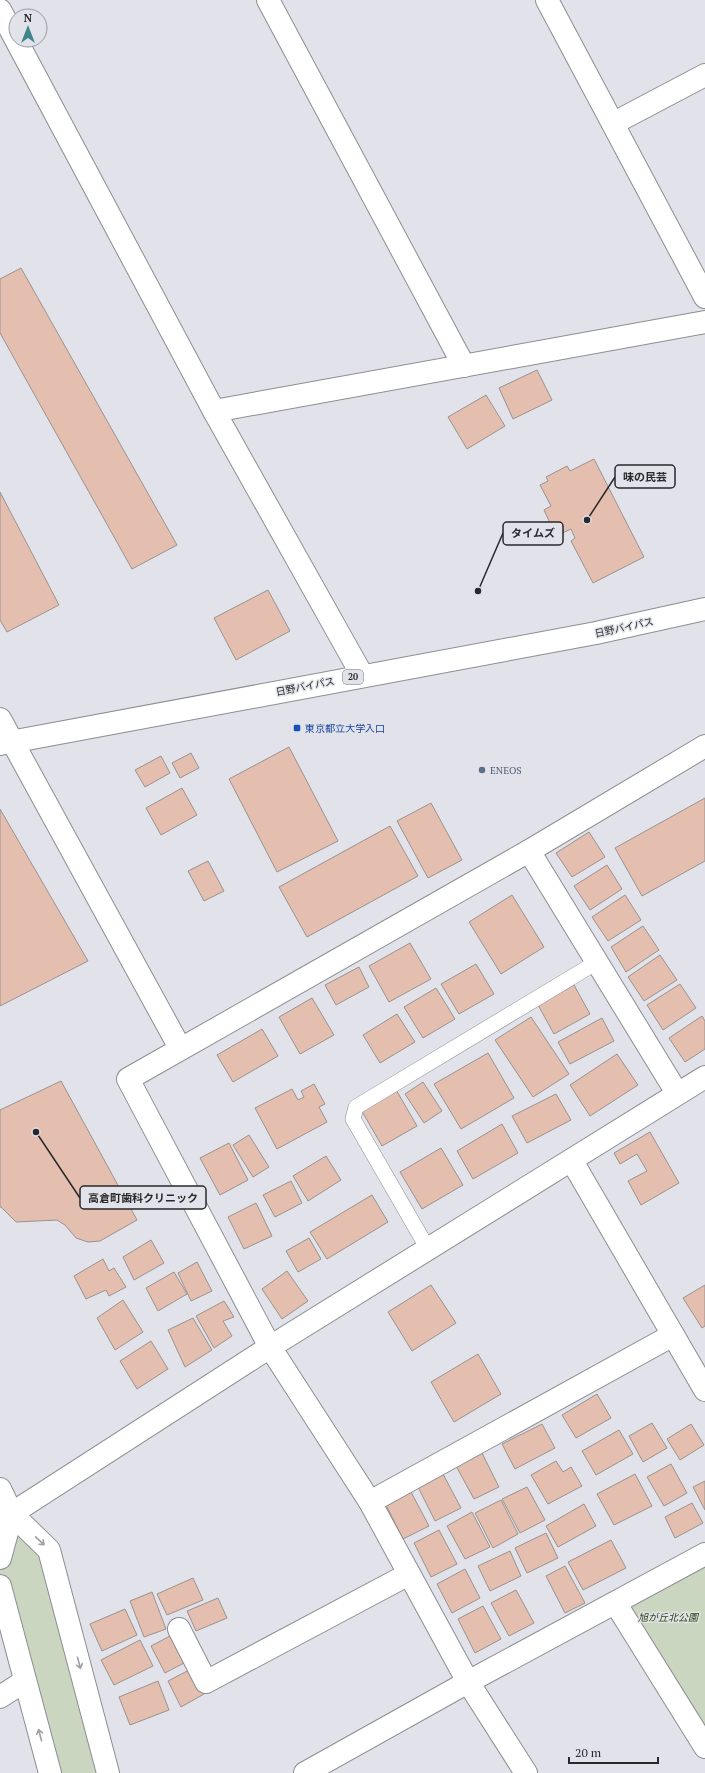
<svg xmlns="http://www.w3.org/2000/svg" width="705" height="1773" viewBox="0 0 705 1773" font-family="'PT Serif','Noto Sans JP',serif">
	<rect width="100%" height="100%" fill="#e2e3ea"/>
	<g fill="#cad6bf">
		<path d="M12 1514 49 1550 108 1773H50L0 1586V1558Z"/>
		<path d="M705 1554V1747L616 1604Z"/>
	</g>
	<g fill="#e4beae" stroke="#99928f">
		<path d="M21 268 177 545 132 569 0 333V279Z"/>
		<path d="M537 370 552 400 513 419 499 388Z"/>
		<path d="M486 395 505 426 467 449 448 417Z"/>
		<path d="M594 459 644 557 593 583 571 541 575 538 571 529 556 536 544 510 551 506 540 485 548 481 546 477 567 466 570 471Z"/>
		<path d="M0 492 59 605 7 632 0 620Z"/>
		<path d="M268 590 290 631 236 660 214 618Z"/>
		<path d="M289 747 338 841 277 872 229 779Z"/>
		<path d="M191 753 199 768 180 778 172 763Z"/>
		<path d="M161 756 170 773 145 787 135 770Z"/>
		<path d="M182 788 197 815 161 835 146 808Z"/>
		<path d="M705 798V861L642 896 615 848Z"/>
		<path d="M431 803 462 860 428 878 397 821Z"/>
		<path d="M0 809 88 961 0 1006Z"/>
		<path d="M390 826 418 876 307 937 279 887Z"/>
		<path d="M589 832 605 857 572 877 556 853Z"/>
		<path d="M208 861 224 891 204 901 188 871Z"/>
		<path d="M607 865 622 889 590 910 574 886Z"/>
		<path d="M512 895 544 947 501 974 469 922Z"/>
		<path d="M625 895 641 920 608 941 592 917Z"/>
		<path d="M643 926 659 950 626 972 611 947Z"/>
		<path d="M410 943 431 979 389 1002 369 966Z"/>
		<path d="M660 955 677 980 644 1001 628 977Z"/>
		<path d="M476 964 494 994 459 1014 441 984Z"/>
		<path d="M359 967 369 987 336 1005 325 985Z"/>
		<path d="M680 984 696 1008 663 1030 647 1005Z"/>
		<path d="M574 985 590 1014 554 1034 538 1005Z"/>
		<path d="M436 988 455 1019 423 1038 404 1007Z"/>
		<path d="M312 998 334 1035 300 1054 279 1017Z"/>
		<path d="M397 1014 415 1042 380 1063 363 1035Z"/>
		<path d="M702 1016 705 1021V1049L685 1062 669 1038Z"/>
		<path d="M531 1017 569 1074 533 1097 495 1040Z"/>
		<path d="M602 1018 614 1041 570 1064 558 1042Z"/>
		<path d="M262 1029 278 1056 233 1082 217 1055Z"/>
		<path d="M488 1053 514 1098 461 1129 434 1084Z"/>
		<path d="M617 1054 638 1085 590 1116 570 1085Z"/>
		<path d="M61 1081 137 1220 100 1241 88 1242 76 1238 65 1225 57 1220 16 1222 1 1207H0V1110Z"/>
		<path d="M423 1082 442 1111 424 1123 405 1094Z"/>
		<path d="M314 1084 325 1104 319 1107 327 1122 277 1149 255 1108 292 1089 298 1100 304 1097 301 1091Z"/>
		<path d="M395 1088 417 1126 382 1146 360 1108Z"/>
		<path d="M556 1094 571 1120 527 1143 512 1116Z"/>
		<path d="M502 1124 518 1153 473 1179 457 1151Z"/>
		<path d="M650 1132 679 1183 641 1205 628 1181 647 1171 637 1154 620 1164 614 1153Z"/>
		<path d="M249 1135 269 1167 253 1177 233 1145Z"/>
		<path d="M229 1143 248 1180 220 1195 200 1158Z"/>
		<path d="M441 1148 463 1185 422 1209 400 1172Z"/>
		<path d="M326 1156 341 1180 308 1201 293 1176Z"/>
		<path d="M291 1181 302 1203 275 1217 263 1195Z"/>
		<path d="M372 1195 388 1222 327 1259 310 1232Z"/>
		<path d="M256 1203 272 1236 244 1249 228 1217Z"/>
		<path d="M309 1238 321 1259 298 1272 286 1251Z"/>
		<path d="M151 1240 164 1263 134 1280 123 1257Z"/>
		<path d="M103 1259 109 1271 114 1268 126 1287 109 1296 106 1290 86 1299 74 1276Z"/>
		<path d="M197 1262 212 1291 191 1301 178 1273Z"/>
		<path d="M287 1271 308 1301 282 1319 262 1289Z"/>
		<path d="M174 1272 187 1294 158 1311 146 1288Z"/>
		<path d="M431 1285 456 1323 412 1351 388 1312Z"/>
		<path d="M705 1285V1326L702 1328 683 1298Z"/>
		<path d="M123 1300 143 1332 115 1350 97 1318Z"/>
		<path d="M224 1301 234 1317 223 1321 232 1336 214 1348 196 1316Z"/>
		<path d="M193 1318 212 1350 185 1367 168 1330Z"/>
		<path d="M151 1341 168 1369 137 1389 120 1361Z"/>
		<path d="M478 1354 501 1394 454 1422 431 1382Z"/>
		<path d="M597 1394 611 1418 576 1438 562 1415Z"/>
		<path d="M652 1423 667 1448 643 1462 629 1436Z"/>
		<path d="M542 1424 555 1448 515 1469 502 1444Z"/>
		<path d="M691 1424 704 1445 680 1460 667 1439Z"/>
		<path d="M619 1430 633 1454 596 1475 582 1451Z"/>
		<path d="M482 1453 499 1487 474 1499 456 1466Z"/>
		<path d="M556 1461 563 1472 571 1467 582 1486 548 1504 531 1475Z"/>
		<path d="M671 1464 687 1493 664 1506 647 1477Z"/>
		<path d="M443 1474 461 1508 435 1521 418 1487Z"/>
		<path d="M635 1474 652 1506 614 1525 597 1494Z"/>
		<path d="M705 1481V1510L693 1487Z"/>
		<path d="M527 1487 545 1520 520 1533 502 1499Z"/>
		<path d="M411 1492 429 1526 403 1539 386 1505Z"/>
		<path d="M501 1500 518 1534 493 1548 475 1513Z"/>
		<path d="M692 1503 703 1523 675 1538 665 1517Z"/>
		<path d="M584 1504 596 1526 558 1547 546 1526Z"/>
		<path d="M472 1512 490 1547 465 1559 447 1526Z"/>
		<path d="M439 1530 457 1564 431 1577 414 1543Z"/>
		<path d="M546 1533 558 1558 527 1573 515 1548Z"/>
		<path d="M611 1540 626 1568 583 1590 568 1562Z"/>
		<path d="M510 1551 521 1576 490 1591 478 1566Z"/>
		<path d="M565 1566 585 1603 565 1613 546 1576Z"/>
		<path d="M465 1569 480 1598 452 1613 437 1584Z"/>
		<path d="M193 1578 203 1600 167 1615 157 1594Z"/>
		<path d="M516 1590 534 1623 509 1636 491 1603Z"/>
		<path d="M152 1592 166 1629 144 1637 130 1601Z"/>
		<path d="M218 1598 227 1618 196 1631 187 1611Z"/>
		<path d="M483 1606 501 1639 475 1653 458 1619Z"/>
		<path d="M125 1609 137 1635 102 1651 90 1624Z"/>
		<path d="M170 1636 184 1663 165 1673 151 1646Z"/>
		<path d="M140 1640 153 1666 114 1685 101 1660Z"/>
		<path d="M191 1669 204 1694 181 1707 168 1681Z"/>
		<path d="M158 1681 169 1710 130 1725 119 1697Z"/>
	</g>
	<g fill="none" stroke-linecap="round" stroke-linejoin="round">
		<g stroke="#8c8d93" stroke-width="16">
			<path id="service" d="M428 1249 353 1119 356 1107 597 962"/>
		</g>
		<g stroke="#8c8d93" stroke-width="24">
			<g id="minor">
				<path d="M268 0 464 366"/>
				<path d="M547 0 705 297"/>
				<path d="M0 10 214 411 362 675"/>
				<path d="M614 123 705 75"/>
				<path d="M214 411 705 322"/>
				<path d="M0 719 180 1048"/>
				<path d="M529 851 677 1093"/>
				<path d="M572 1161 705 1390"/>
				<path d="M370 1502 673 1335"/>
				<path d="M0 1521 270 1347 705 1077"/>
				<path d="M616 1604 705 1747"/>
				<path d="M179 1629 206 1682 409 1574"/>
				<path d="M0 1697 25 1681"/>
				<path d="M305 1773 468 1682 705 1554"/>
				<path d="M526 1773 468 1682 370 1502 270 1347 128 1079 529 851 705 746"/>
			</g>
		</g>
		<g stroke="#8c8d93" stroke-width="24">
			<g id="tertiary">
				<path d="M0 1489 12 1514 49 1550 108 1773"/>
				<path d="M0 1558 12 1514"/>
				<path d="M0 1586 50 1773"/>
			</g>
		</g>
		<g stroke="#8c8d93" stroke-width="24">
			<path id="trunk" d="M0 744 596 633 705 609"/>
		</g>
		<use href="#service" stroke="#fff" stroke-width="15"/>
		<use href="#minor" stroke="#fff" stroke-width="22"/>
		<use href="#tertiary" stroke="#fff" stroke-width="22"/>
		<use href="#trunk" stroke="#fff" stroke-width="22"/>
	</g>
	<defs><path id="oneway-shaft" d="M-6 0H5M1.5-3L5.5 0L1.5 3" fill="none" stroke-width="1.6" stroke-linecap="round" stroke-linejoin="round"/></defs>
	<g stroke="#9e9fa0">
		<use href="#oneway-shaft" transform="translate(40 1541) rotate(43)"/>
		<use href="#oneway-shaft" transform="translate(79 1663) rotate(75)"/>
		<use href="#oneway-shaft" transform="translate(40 1735) rotate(-105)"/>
	</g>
	<rect fill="#1a4fb4" stroke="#e2e3ea" stroke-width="1.5" x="293" y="724" width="8" height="8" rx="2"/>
	<circle fill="#5c6f8a" stroke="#e2e3ea" stroke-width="1.5" cx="482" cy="770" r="4"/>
	<g text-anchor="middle" stroke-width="3" stroke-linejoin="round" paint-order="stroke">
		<rect fill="#e2e3ea" stroke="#606164" stroke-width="1" x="343" y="670" width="20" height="14" rx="3"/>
		<g font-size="9" font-weight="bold" fill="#28292b">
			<text x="353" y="680">20</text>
		</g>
		<g font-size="10" fill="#28292b" stroke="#e2e3ea">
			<text transform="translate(624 627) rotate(-12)" y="4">日野バイパス</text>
			<text transform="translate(305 686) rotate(-11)" y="4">日野バイパス</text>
		</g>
		<g font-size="10" fill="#164399" stroke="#e2e3ea" text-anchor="start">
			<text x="305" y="732">東京都立大学入口</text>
		</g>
		<g font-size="10" fill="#4e5e75" stroke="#e2e3ea" text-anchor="start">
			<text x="490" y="774">ENEOS</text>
		</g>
		<g font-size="10" font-style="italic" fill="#2a410f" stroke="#e2e3ea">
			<text x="668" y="1621">旭が丘北公園</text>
		</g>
	</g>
	<path fill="none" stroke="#28292b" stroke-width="1.5" d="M587 520L615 477M478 591L503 533M36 1132L80 1198"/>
	<g fill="#28292b" stroke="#e2e3ea" stroke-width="1.5">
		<circle cx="587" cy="520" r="4"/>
		<circle cx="478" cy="591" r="4"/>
		<circle cx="36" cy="1132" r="4"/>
	</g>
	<g fill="#e2e3ea" stroke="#28292b" stroke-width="1.5">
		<rect x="615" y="465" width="60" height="23" rx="4"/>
		<rect x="503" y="522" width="60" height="23" rx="4"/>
		<rect x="80" y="1186" width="126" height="23" rx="4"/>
	</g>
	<g font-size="11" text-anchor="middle" font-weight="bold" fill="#28292b">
		<text x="645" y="481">味の民芸</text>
		<text x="533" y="537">タイムズ</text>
		<text x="143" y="1202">高倉町歯科クリニック</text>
	</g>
	<g transform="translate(28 28)"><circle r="19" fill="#e2e3ea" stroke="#98999e"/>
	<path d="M0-3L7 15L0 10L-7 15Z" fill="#3e868c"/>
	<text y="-6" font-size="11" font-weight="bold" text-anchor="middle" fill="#28292b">N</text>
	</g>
	<path d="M569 1757v6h89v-6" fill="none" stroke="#28292b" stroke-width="2"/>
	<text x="575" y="1757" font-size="12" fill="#28292b" stroke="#e2e3ea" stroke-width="3" paint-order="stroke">20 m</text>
</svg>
